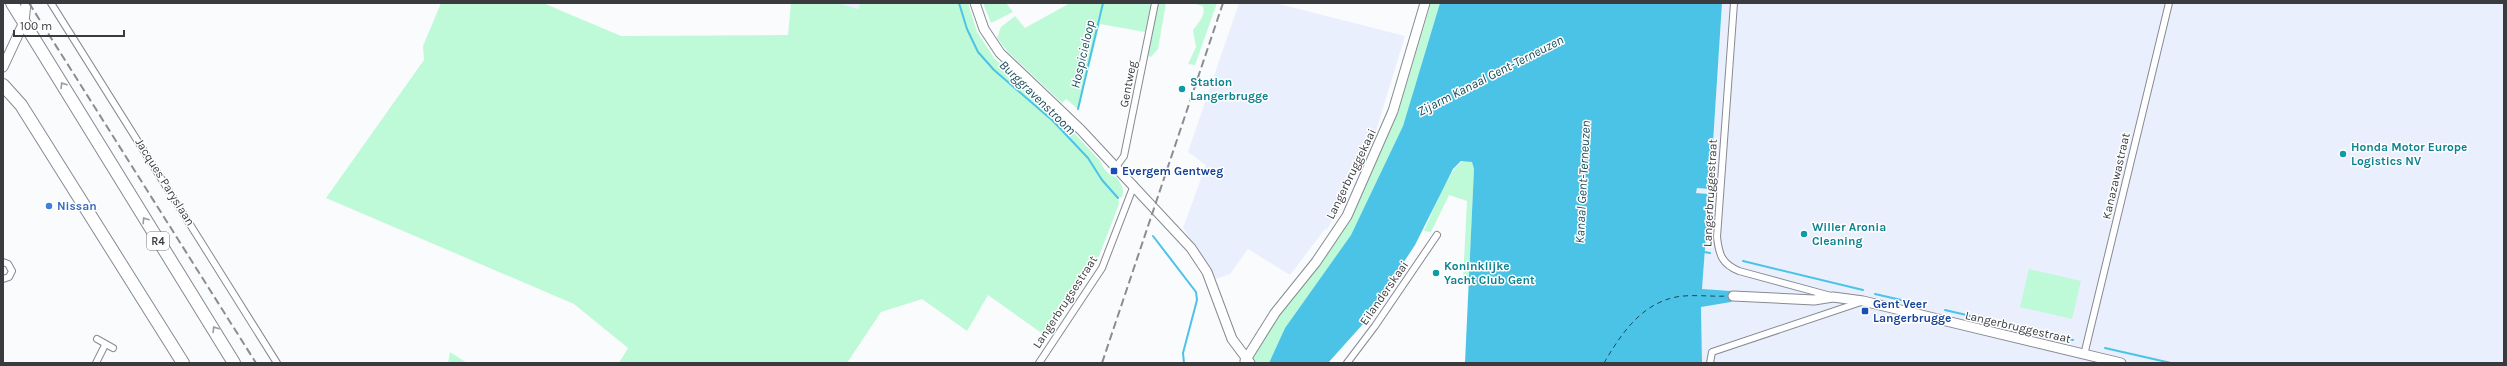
<svg xmlns="http://www.w3.org/2000/svg" width="2507" height="366" viewBox="0 0 2507 366" font-family="Karla,sans-serif">
	<rect width="100%" height="100%" fill="#fafbfd"/>
	<g fill="#e9effd">
		<path d="M838 3H860L858 9Z"/>
		<path d="M1239 3H1275L1405 36 1376 131 1327 230 1325 229 1290 275 1248 249 1230 274 1216 279 1183 228 1206 165 1188 152Z"/>
		<path d="M1722 3H2504V363H1702L1701 306 1731 302V291L1702 289 1709 194 1696 193 1697 188H1710Z"/>
	</g>
	<g fill="#befad7">
		<path d="M441 3H543L621 36 788 35 791 3H838L858 9 860 3H968L977 32 994 58 1076 135 1100 161C1102 167 1109 176 1116 177 1121 184 1125 188 1122 197L1118 198 1119 204 1099 256 1047 337 988 295 967 331 922 299 881 312 847 363H619L628 348 574 304 326 198 424 60 423 46Z"/>
		<path d="M983 3H1006L1013 12 991 23Z"/>
		<path d="M1070 3H1151L1145 32 1100 24 1078 109 1066 99 1062 103 1008 52 997 38 1001 27 1015 16 1025 28Z"/>
		<path d="M1157 3H1166L1158 49 1151 57 1148 56Z"/>
		<path d="M1191 3H1217L1195 65 1188 64 1196 47 1193 30C1198 23 1206 16 1203 6Z"/>
		<path d="M1431 3H1440L1403 126 1351 235 1285 328 1269 363H1250L1279 316 1320 264 1351 218 1398 113Z"/>
		<path d="M1466 160 1472 162 1474 169 1469 280H1463L1467 201 1449 195 1431 232 1424 231C1431 216 1451 162 1466 160Z"/>
		<path d="M2029 269 2081 281 2072 319 2020 307Z"/>
		<path d="M450 352 467 363H448Z"/>
	</g>
	<path fill="#4bc3e6" d="M1440 3H1722L1710 189 1697 188 1696 193 1709 194 1702 289 1731 291 1733 300 1731 302 1701 307 1702 363H1465L1474 169 1472 162 1461 161 1453 169 1415 245 1363 324 1328 363H1269L1285 328 1351 235 1403 126Z"/>
	<g fill="none" stroke-linecap="round" stroke-linejoin="round">
		<g stroke="#4bc3e6" stroke-width="2">
			<path d="M959 3 967 29 978 52 994 70 1053 121 1088 158 1102 180 1118 198"/>
			<path d="M1078 109 1103 3"/>
			<path d="M1153 236 1196 292 1197 300 1183 353 1184 363"/>
			<path d="M1704 252 1710 253"/>
			<path d="M1743 261 1863 290"/>
			<path d="M1875 294 1923 305"/>
			<path d="M1945 310 2073 340"/>
			<path d="M2105 348 2171 363"/>
		</g>
		<path stroke="#184b59" stroke-width="1" stroke-dasharray="5 4" stroke-linecap="butt" d="M1604 363C1621 334 1641 304 1676 297 1692 294 1712 297 1728 296"/>
		<g stroke="#868a93" stroke-width="8">
			<g id="street">
				<path d="M51 3 277 363"/>
				<path d="M1734 3 1717 237C1719 255 1722 264 1739 271L1831 296"/>
				<path d="M1116 167 1124 156 1155 3"/>
				<path d="M3 262 8 264 12 271 9 277 3 279"/>
				<path d="M97 339 113 348"/>
				<path d="M2084 355 2169 3"/>
				<path d="M96 363 105 345"/>
				<path d="M1039 363 1102 268 1134 185"/>
				<path d="M1347 363 1375 326 1437 235"/>
				<path d="M1710 363 1712 352 1861 302"/>
			</g>
		</g>
		<g stroke="#868a93" stroke-width="11">
			<g id="secondary">
				<path d="M975 3 984 29 1000 53 1081 130 1191 248 1207 272 1232 339 1250 363"/>
				<path d="M3 67 24 22 26 3"/>
				<path d="M1733 296 1814 300 1833 297 1863 301 2121 363"/>
				<path d="M1245 361 1275 313 1316 262 1347 216 1393 111 1425 3"/>
			</g>
		</g>
		<g stroke="#868a93" stroke-width="14">
			<g id="highway">
				<path d="M12 3 234 363"/>
				<path d="M3 85 21 105 183 363"/>
			</g>
		</g>
		<use href="#street" stroke="#fff" stroke-width="6"/>
		<use href="#secondary" stroke="#fff" stroke-width="9"/>
		<use href="#highway" stroke="#fff" stroke-width="12"/>
		<g stroke="#8b8d90" stroke-width="2" stroke-dasharray="8 4" stroke-linecap="butt">
			<path d="M29 3 256 363"/>
			<path d="M1102 363 1223 3"/>
		</g>
	</g>
	<defs><path id="oneway-chevron" d="M-2-3.5L2.5 0L-2 3.5" fill="none" stroke-width="1.6" stroke-linecap="round" stroke-linejoin="round"/></defs>
	<g stroke="#9c9d9f">
		<use href="#oneway-chevron" transform="translate(63 85) rotate(-122)"/>
		<use href="#oneway-chevron" transform="translate(145 220) rotate(-123)"/>
		<use href="#oneway-chevron" transform="translate(215 329) rotate(-122)"/>
	</g>
	<g fill="#0f9aa8" stroke="#fff" stroke-width="1.5">
		<circle cx="1182" cy="89" r="4"/>
		<circle cx="2343" cy="154" r="4"/>
		<circle cx="1804" cy="234" r="4"/>
		<circle cx="1436" cy="273" r="4"/>
	</g>
	<g fill="#1a4fb4" stroke="#fff" stroke-width="1.5">
		<rect x="1110" y="167" width="8" height="8" rx="2"/>
		<rect x="1861" y="307" width="8" height="8" rx="2"/>
	</g>
	<circle fill="#3f7fe0" stroke="#fff" stroke-width="1.5" cx="49" cy="206" r="4"/>
	<g text-anchor="middle" stroke-width="3" stroke-linejoin="round" paint-order="stroke">
		<rect fill="#fff" stroke="#747679" stroke-width="1" x="147" y="232" width="22" height="18" rx="3"/>
		<g font-size="11" font-weight="bold" fill="#393b3f">
			<text x="158" y="245">R4</text>
		</g>
		<g font-size="12" font-weight="bold" fill="#0d838f" stroke="#fff" text-anchor="start">
			<text x="1190" y="86">Station<tspan x="1190" dy="14">Langerbrugge</tspan></text>
			<text x="2351" y="151">Honda Motor Europe<tspan x="2351" dy="14">Logistics NV</tspan></text>
			<text x="1812" y="231">Willer Aronia<tspan x="1812" dy="14">Cleaning</tspan></text>
			<text x="1444" y="270">Koninklijke<tspan x="1444" dy="14">Yacht Club Gent</tspan></text>
		</g>
		<g font-size="12" fill="#393b3f" stroke="#fff">
			<text transform="translate(1128 84) rotate(-79)" y="4">Gentweg</text>
			<text transform="translate(1351 174) rotate(-64)" y="4">Langerbruggekaai</text>
			<text transform="translate(2116 176) rotate(-77)" y="4">Kanazawastraat</text>
			<text transform="translate(165 182) rotate(58)" y="4">Jacques Paryslaan</text>
			<text transform="translate(1710 193) rotate(-87)" y="4">Langerbruggestraat</text>
			<text transform="translate(1384 293) rotate(-55)" y="4">Eilanderskaai</text>
			<text transform="translate(1065 302) rotate(-57)" y="4">Langerbrugsestraat</text>
			<text transform="translate(2018 327) rotate(13)" y="4">Langerbruggestraat</text>
		</g>
		<g font-size="12" font-weight="bold" fill="#164399" stroke="#fff" text-anchor="start">
			<text x="1122" y="175">Evergem Gentweg</text>
			<text x="1873" y="308">Gent Veer<tspan x="1873" dy="14">Langerbrugge</tspan></text>
		</g>
		<g font-size="12" font-weight="bold" fill="#366cbe" stroke="#fff" text-anchor="start">
			<text x="57" y="210">Nissan</text>
		</g>
		<g font-size="13" font-style="italic" fill="#184b59" stroke="#fff">
			<text transform="translate(1082 54) rotate(-77)" y="5">Hospicieloop</text>
			<text transform="translate(1490 75) rotate(-27)" y="5">Zijarm Kanaal Gent-Terneuzen</text>
			<text transform="translate(1038 97) rotate(44)" y="5">Burggravenstroom</text>
			<text transform="translate(1582 182) rotate(-87)" y="5">Kanaal Gent-Terneuzen</text>
		</g>
	</g>
	<rect width="2507" height="366" fill="none" stroke="#393b3f" stroke-width="8"/>
	<path d="M14 30v6h110v-6" fill="none" stroke="#393b3f" stroke-width="2"/>
	<text x="20" y="30" font-size="12" fill="#393b3f" stroke="#ffffff" stroke-width="3" paint-order="stroke">100 m</text>
</svg>
